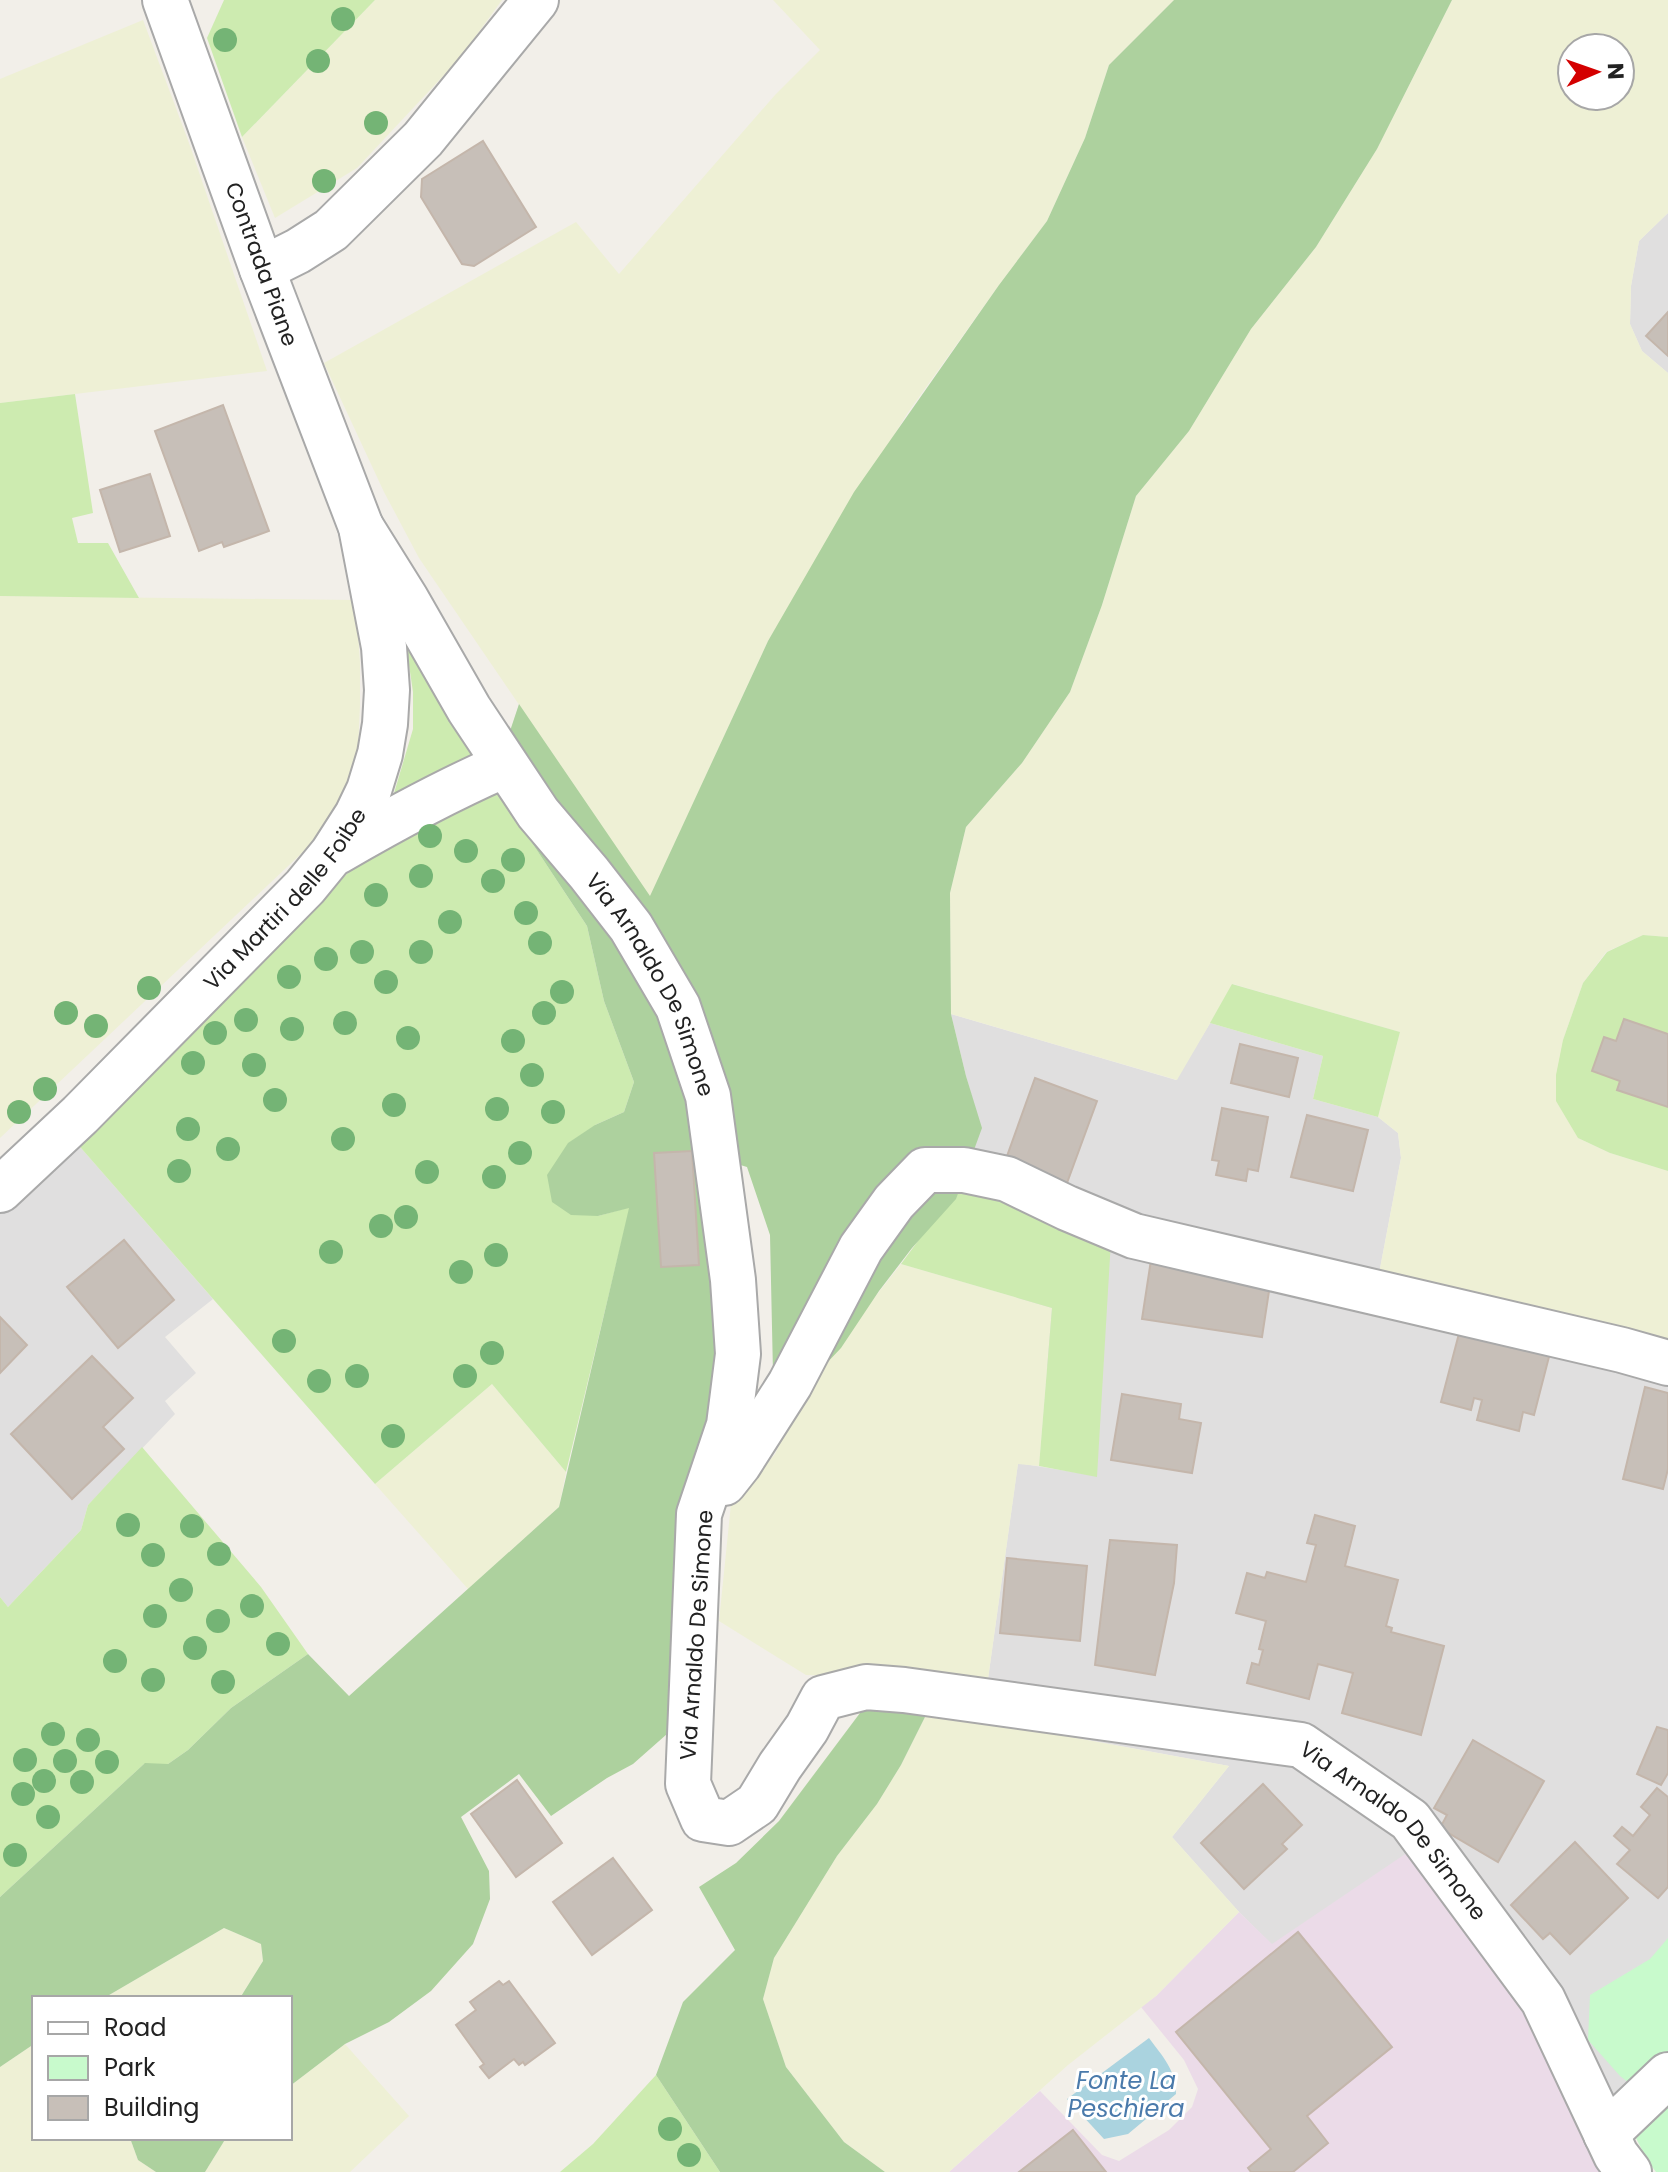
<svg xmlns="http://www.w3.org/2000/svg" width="1668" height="2172" viewBox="0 0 1668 2172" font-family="Poppins,sans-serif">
	<rect width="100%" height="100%" fill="#f2efe9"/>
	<g fill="#e0dfdf">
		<path d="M1668 213V373L1642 351 1630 324 1631 286 1639 241Z"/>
		<path d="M951 1014 1176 1080 1210 1023 1323 1056 1313 1099 1378 1117 1398 1133 1401 1158 1378 1279 1668 1360V2056L1595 2124 1272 1945 1239 1912 1172 1837 1229 1766 979 1720 988 1679 1018 1463 1097 1476 963 1180 981 1128 966 1076Z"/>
		<path d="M74 1140 213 1299 165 1337 196 1373 165 1401 175 1414 88 1505 81 1530 8 1607 0 1597V1213Z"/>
	</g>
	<path fill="#ebdbe8" d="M1420 1844 1547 2030 1615 2172H949L1040 2091 1102 2155 1119 2161 1169 2130 1192 2107 1198 2089 1184 2060 1141 2007 1156 1996 1239 1912 1272 1944Z"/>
	<g fill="#eef0d5" fill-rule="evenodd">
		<path d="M375 0H502L460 58 357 168 275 218 242 137Z"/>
		<path d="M773 0H1174L1109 65 1085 138 1047 221 999 285 907 414 768 641 650 897 419 558 384 492 324 363 576 222 619 274 775 95 820 50Z"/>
		<path d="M1452 0H1668V213L1639 241 1631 286 1630 324 1642 351 1668 373V937L1643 935 1606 952 1583 983 1563 1040 1578 1138 1610 1153 1668 1171V1360L1378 1279 1401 1158 1398 1133 1378 1117 1400 1032 1233 984 1177 1080 951 1014 950 893 966 827 1022 763 1070 692 1102 605 1136 496 1189 431 1251 329 1316 247 1377 149ZM1572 48H1620V96H1572Z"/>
		<path d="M143 20 189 143 267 371 0 403V79Z"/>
		<path d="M0 596 356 600 360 663V705L358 752 346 795 322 834 0 1138Z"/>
		<path d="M901 1264 1052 1308 1039 1466 1018 1464 988 1679 806 1675 719 1621 731 1504 775 1454 805 1386Z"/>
		<path d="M492 1384 566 1472 559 1507 468 1589 375 1484Z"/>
		<path d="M928 1711 1229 1766 1172 1837 1239 1912 1156 1996 1068 2065 949 2172H885L844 2142 786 2067 763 1999 774 1958 837 1856 877 1804 901 1765Z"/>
		<path d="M224 1928 261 1944 263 1961 240 1998H104Z"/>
		<path d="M34 2044V2138H130L138 2160 156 2172H0V2067Z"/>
		<path d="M345 2044 409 2116 350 2172H205L226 2138H290V2086Z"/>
	</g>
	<g fill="#cdebb0">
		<path d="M224 0H375L242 137 207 38Z"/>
		<path d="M75 394 93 513 72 518 78 543H108L139 598 0 596V403Z"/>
		<path d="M405 638 483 755 392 800 413 729V692Z"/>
		<path d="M497 790 587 926 604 1001 634 1082 624 1112 595 1125 598 1216 630 1207 566 1472 492 1384 375 1484 74 1140 357 864Z"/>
		<path d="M1643 935 1668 937V1171L1610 1153 1578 1138 1556 1101V1075L1563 1040 1583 983 1607 952Z"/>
		<path d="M1232 984 1400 1032 1378 1117 1313 1099 1323 1056 1210 1023Z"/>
		<path d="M963 1180 1111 1240 1097 1477 1039 1466 1052 1308 901 1264Z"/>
		<path d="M142 1447 261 1587 308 1654 231 1708 188 1750 168 1764H144L0 1897V1597L8 1607 81 1530 88 1505Z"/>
		<path d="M656 2075 720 2172H560L593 2144Z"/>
	</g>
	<g fill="#add19e">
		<path d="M1174 0H1452L1377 149 1316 247 1251 329 1189 431 1136 496 1102 605 1070 692 1022 763 966 827 950 893 951 1014 966 1076 982 1128 956 1199 912 1248 879 1291 841 1348 805 1386 773 1373 770 1235 747 1167 724 1160 726 1295 675 1707 667 1734 633 1764 607 1778 551 1816 519 1774 461 1817 489 1871 490 1899 473 1944 431 1991 389 2022 345 2044 290 2086V1998H240L263 1961 261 1944 224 1928 104 1998H34V2044L0 2067V1897L145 1763 168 1764 188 1750 231 1708 308 1654 349 1696 559 1507 629 1208 598 1216 571 1215 552 1202 547 1175 568 1143 595 1125 624 1112 634 1082 604 1001 587 926 497 790 505 746 519 704 650 896 768 641 854 492 999 285 1047 221 1085 138 1109 65Z"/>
		<path d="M863 1709 928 1711 901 1765 877 1804 837 1856 774 1958 763 1999 786 2067 844 2142 885 2172H720L656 2075 683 2002 735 1950 699 1887 736 1863 779 1821Z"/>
		<path d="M130 2138H226L205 2172H156L138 2160Z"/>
	</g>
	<g fill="#c8facc">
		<path d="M1668 1938V2056L1637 2089 1620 2076 1588 2040 1590 1995 1650 1959Z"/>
		<path d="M1668 2091V2172H1656L1647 2160 1631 2128Z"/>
	</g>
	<path fill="#aad3df" d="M1149 2038C1163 2057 1176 2070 1176 2094L1128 2134 1104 2139 1067 2099Z"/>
	<g fill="#c7bfb8" stroke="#c4b6ab" stroke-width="2">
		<path d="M483 141 536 227 474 266 462 264 421 197 422 179Z"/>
		<path d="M1668 312V356L1646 336Z"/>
		<path d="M223 405 269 531 224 547 222 542 199 551 155 431Z"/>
		<path d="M150 474 170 536 120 552 100 490Z"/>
		<path d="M1624 1019 1668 1034V1107L1617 1090 1620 1081 1592 1071 1604 1037 1616 1041Z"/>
		<path d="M1240 1044 1298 1058 1289 1097 1231 1083Z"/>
		<path d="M1035 1078 1097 1101 1067 1183 1006 1159Z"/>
		<path d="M1222 1108 1268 1117 1258 1171 1248 1169 1246 1181 1216 1175 1219 1161 1212 1160Z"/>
		<path d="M1307 1115 1368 1130 1353 1191 1291 1177Z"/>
		<path d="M692 1151 699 1265 661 1267 654 1153Z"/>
		<path d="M124 1240 174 1300 118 1348 67 1287Z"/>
		<path d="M1151 1260 1271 1278 1262 1337 1142 1319Z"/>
		<path d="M0 1317 27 1345 0 1373Z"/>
		<path d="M1461 1326 1551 1349 1534 1415 1523 1412 1519 1431 1477 1420 1482 1400 1474 1398 1471 1410 1441 1402Z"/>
		<path d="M92 1356 133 1398 103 1427 124 1449 72 1499 11 1434Z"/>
		<path d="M1645 1387 1668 1393V1469L1663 1489 1623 1479Z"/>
		<path d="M1122 1394 1181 1404 1179 1419 1201 1423 1192 1473 1111 1460Z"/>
		<path d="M1315 1515 1355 1526 1345 1566 1398 1580 1386 1626 1392 1628 1391 1632 1444 1646 1421 1735 1342 1713 1353 1673 1318 1664 1309 1699 1247 1683 1252 1663 1259 1665 1263 1650 1259 1649 1266 1621 1236 1613 1247 1573 1265 1578 1267 1572 1306 1582 1316 1545 1307 1543Z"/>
		<path d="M1110 1540 1177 1545 1174 1583 1155 1675 1095 1665Z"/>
		<path d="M1007 1558 1087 1566 1080 1641 1000 1633Z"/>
		<path d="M1657 1727 1668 1730V1773L1661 1785 1637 1774Z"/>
		<path d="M1473 1740 1544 1781 1498 1862 1440 1828 1447 1815 1434 1808Z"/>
		<path d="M517 1780 562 1843 516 1877 471 1814Z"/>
		<path d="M1263 1784 1302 1825 1282 1844 1287 1849 1244 1889 1201 1843Z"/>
		<path d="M1657 1788 1668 1797V1887L1658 1898 1617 1864 1630 1850 1614 1836 1622 1827 1633 1836 1650 1815 1641 1807Z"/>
		<path d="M1575 1842 1628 1898 1570 1954 1550 1933 1543 1939 1511 1905Z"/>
		<path d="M613 1858 652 1910 592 1955 553 1902Z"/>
		<path d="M1298 1932 1392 2047 1307 2116 1328 2143 1293 2172H1251L1248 2168 1271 2149 1176 2032Z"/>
		<path d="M499 1981 503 1985 509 1981 555 2043 525 2065 523 2062 519 2065 514 2059 489 2078 480 2067 484 2064 456 2025 476 2010 470 2002Z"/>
		<path d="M1073 2130 1106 2172H1019Z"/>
	</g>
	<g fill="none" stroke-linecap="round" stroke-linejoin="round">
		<g stroke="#a9a9a9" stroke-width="48">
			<g id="minor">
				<path d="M262 269 298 251 331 230 423 139 536 0"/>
				<path id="s1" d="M361 527 406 599 469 709 538 813 589 873 631 927 678 1007 708 1096 733 1280 738 1354 729 1425 699 1514 688 1784 703 1819 729 1823 757 1804 780 1766 807 1728 823 1698 866 1687 904 1690 1301 1745 1410 1820 1543 2000 1616 2155 1629 2172"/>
				<path d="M337 852C392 820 447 790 505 765"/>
				<path id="s2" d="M0 1190 80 1115 305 887 332 854 357 815 369 790 380 754 385 724 387 690 384 647 361 527 262 269 165 0"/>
				<path d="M724 1483 739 1464 790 1384 861 1248 894 1202 925 1170H964L1007 1179 1067 1208 1134 1236 1622 1350 1668 1363"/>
				<path d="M1606 2134 1668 2075"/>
			</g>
		</g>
		<use href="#minor" stroke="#fff" stroke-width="44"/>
	</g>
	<g fill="#74b475">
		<circle cx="343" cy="19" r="12"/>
		<circle cx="225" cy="40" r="12"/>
		<circle cx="318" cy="61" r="12"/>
		<circle cx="376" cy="123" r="12"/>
		<circle cx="324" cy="181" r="12"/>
		<circle cx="430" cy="836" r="12"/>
		<circle cx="466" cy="851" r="12"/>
		<circle cx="513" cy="860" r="12"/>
		<circle cx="421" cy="876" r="12"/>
		<circle cx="493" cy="881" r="12"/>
		<circle cx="376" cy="895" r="12"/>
		<circle cx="526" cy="913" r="12"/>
		<circle cx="450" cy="922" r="12"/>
		<circle cx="540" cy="943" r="12"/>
		<circle cx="362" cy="952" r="12"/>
		<circle cx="421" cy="952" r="12"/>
		<circle cx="326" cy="959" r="12"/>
		<circle cx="289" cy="977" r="12"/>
		<circle cx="386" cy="982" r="12"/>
		<circle cx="149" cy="988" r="12"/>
		<circle cx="562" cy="992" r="12"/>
		<circle cx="66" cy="1013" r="12"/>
		<circle cx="544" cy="1013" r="12"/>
		<circle cx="246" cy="1020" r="12"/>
		<circle cx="345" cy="1023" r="12"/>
		<circle cx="96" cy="1026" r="12"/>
		<circle cx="292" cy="1029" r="12"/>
		<circle cx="215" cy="1033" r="12"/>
		<circle cx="408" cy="1038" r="12"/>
		<circle cx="513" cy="1041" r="12"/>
		<circle cx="193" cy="1063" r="12"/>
		<circle cx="254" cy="1065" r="12"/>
		<circle cx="532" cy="1075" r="12"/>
		<circle cx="45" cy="1089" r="12"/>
		<circle cx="275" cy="1100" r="12"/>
		<circle cx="394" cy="1105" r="12"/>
		<circle cx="497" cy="1109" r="12"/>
		<circle cx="19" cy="1112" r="12"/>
		<circle cx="553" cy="1112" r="12"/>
		<circle cx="188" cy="1129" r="12"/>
		<circle cx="343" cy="1139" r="12"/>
		<circle cx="228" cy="1149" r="12"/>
		<circle cx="520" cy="1153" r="12"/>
		<circle cx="179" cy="1171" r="12"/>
		<circle cx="427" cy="1172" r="12"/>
		<circle cx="494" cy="1177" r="12"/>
		<circle cx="406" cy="1217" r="12"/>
		<circle cx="381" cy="1226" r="12"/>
		<circle cx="331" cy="1252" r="12"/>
		<circle cx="496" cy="1255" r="12"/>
		<circle cx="461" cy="1272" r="12"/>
		<circle cx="284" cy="1341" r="12"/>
		<circle cx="492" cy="1353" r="12"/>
		<circle cx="357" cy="1376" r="12"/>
		<circle cx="465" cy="1376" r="12"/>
		<circle cx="319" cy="1381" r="12"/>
		<circle cx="393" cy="1436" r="12"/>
		<circle cx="128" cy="1525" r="12"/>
		<circle cx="192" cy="1526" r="12"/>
		<circle cx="219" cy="1554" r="12"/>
		<circle cx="153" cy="1555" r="12"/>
		<circle cx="181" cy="1590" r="12"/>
		<circle cx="252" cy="1606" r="12"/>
		<circle cx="155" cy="1616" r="12"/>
		<circle cx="218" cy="1621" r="12"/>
		<circle cx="278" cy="1644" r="12"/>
		<circle cx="195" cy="1648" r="12"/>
		<circle cx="115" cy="1661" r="12"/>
		<circle cx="153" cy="1680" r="12"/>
		<circle cx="223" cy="1682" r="12"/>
		<circle cx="53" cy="1734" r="12"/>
		<circle cx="88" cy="1740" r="12"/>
		<circle cx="25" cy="1760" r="12"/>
		<circle cx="65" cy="1761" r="12"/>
		<circle cx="107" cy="1762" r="12"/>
		<circle cx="44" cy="1781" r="12"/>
		<circle cx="82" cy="1782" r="12"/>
		<circle cx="23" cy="1794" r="12"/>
		<circle cx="48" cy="1817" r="12"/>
		<circle cx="15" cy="1855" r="12"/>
		<circle cx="670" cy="2129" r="12"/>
		<circle cx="689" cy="2155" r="12"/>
	</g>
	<g text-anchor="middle" stroke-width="6" stroke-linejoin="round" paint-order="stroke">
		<g font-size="22" fill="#222" stroke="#fff">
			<text transform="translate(262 264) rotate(70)" y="8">Contrada Piane</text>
			<text dy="8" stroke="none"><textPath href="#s2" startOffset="408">Via Martiri delle Foibe</textPath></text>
			<text dy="8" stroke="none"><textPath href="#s1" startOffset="544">Via Arnaldo De Simone</textPath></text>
			<text transform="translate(696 1635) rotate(-86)" y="8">Via Arnaldo De Simone</text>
			<text dy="8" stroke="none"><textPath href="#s1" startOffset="2200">Via Arnaldo De Simone</textPath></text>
		</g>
		<g font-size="24" font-style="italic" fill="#4a7aab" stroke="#fff">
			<text x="1126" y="2089">Fonte La<tspan x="1126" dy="28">Peschiera</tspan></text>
		</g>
	</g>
	<rect x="32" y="1996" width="260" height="144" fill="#ffffff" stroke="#a7a7a7" stroke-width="2"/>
	<rect x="48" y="2022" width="40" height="12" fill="#ffffff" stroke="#a7a7a7" stroke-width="2"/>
	<text x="104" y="2036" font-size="24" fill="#222222">Road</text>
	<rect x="48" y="2056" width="40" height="24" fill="#c8facc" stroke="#a7a7a7" stroke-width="2"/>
	<text x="104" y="2076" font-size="24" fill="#222222">Park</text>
	<rect x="48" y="2096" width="40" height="24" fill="#c7bfb8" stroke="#a7a7a7" stroke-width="2"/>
	<text x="104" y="2116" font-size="24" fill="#222222">Building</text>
	<g transform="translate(1596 72) rotate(88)"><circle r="38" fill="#ffffff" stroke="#a7a7a7" stroke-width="2"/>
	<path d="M0-6L14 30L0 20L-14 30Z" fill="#d40000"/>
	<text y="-12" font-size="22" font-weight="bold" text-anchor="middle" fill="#222222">N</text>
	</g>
</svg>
